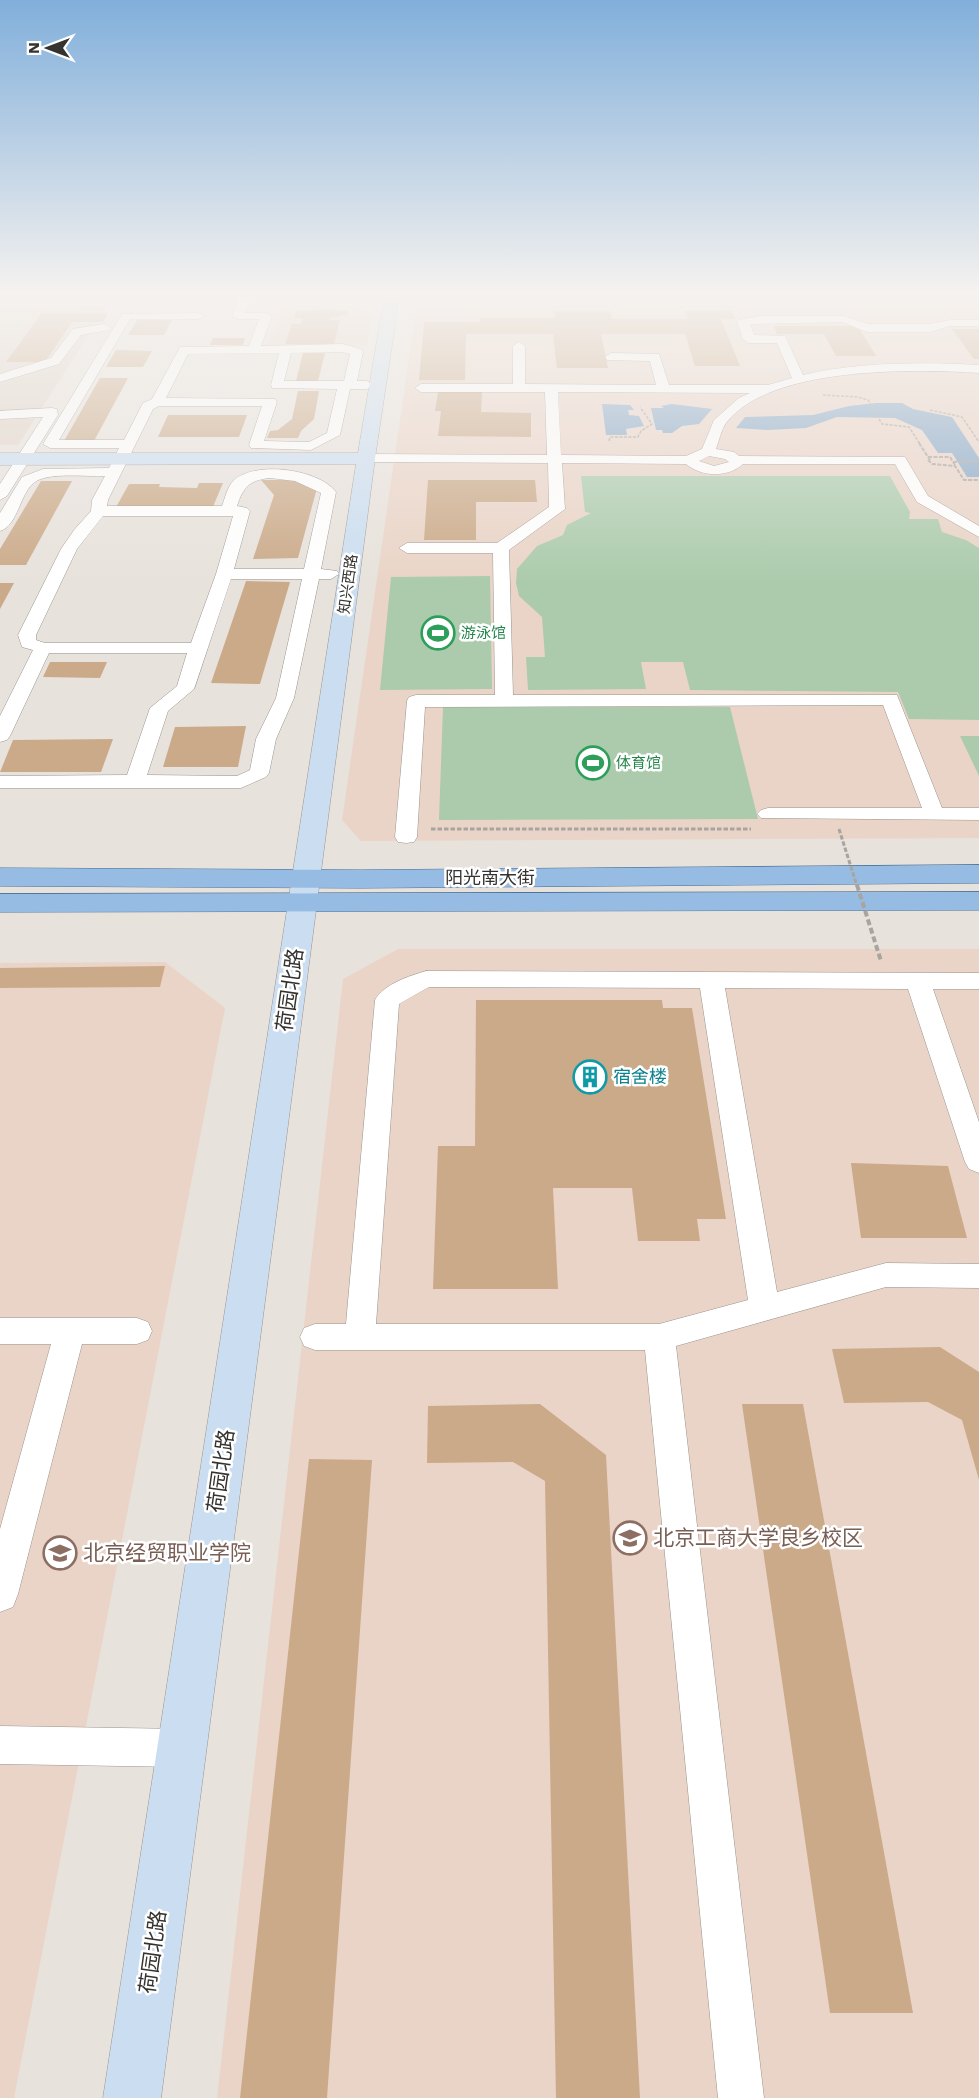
<svg xmlns="http://www.w3.org/2000/svg" width="979" height="2098" viewBox="0 0 979 2098" font-family="'Work Sans','Noto Sans SC',sans-serif">
	<rect width="100%" height="100%" fill="#e8e2dc"/>
	<path fill="#e0d4c9" d="M107 306 18 445H0V309Z"/>
	<g fill="#ead4c7">
		<path d="M458 305H979V838L361 841 342 820 416 310Z"/>
		<path d="M283 306H347L372 315 367 346 267 347Z"/>
		<path d="M398 949H979V2098H217L343 979Z"/>
		<path d="M165 962 225 1008 14 2098H0V963Z"/>
	</g>
	<g fill="#abcbac">
		<path d="M581 476H890L910 512 909 519H938L942 532 966 540 979 548V720L909 719 898 692 690 690 683 662H641L646 689 528 690 526 657H545L542 617 519 596 516 583 517 569 537 546 563 535 567 525 591 513 585 512Z"/>
		<path d="M490 576 492 689 380 690 391 577Z"/>
		<path d="M443 707H730L758 819 439 820Z"/>
		<path d="M960 736H979V776Z"/>
	</g>
	<g fill="#86a7c7">
		<path d="M876 403H902L913 409 952 417 979 458V477H967L952 453H938L922 430 895 418 837 417 806 428 767 430 736 428 745 417 813 415 849 406Z"/>
		<path d="M602 404 630 405 634 410H628L629 415 639 416 644 426 626 429 627 435H606Z"/>
		<path d="M672 404 712 409 699 424 682 426 672 433H663L662 430H656L651 408H664L661 406Z"/>
	</g>
	<g fill="#cbaa89">
		<path d="M329 309 348 311 347 315 330 318 329 320H340L334 344H285L292 324H301L303 318H294L296 311Z"/>
		<path d="M731 310 735 319H721L740 366H695L685 334H601L608 368H557L553 334H466L465 380H419L424 322H480V318H555L554 311H610L612 319H688L685 311Z"/>
		<path d="M42 313H108L103 322H72L45 362H6Z"/>
		<path d="M137 320H172L164 335H128Z"/>
		<path d="M774 326H858L876 356H836L824 334H777Z"/>
		<path d="M952 329H979V359H974Z"/>
		<path d="M213 338H245L243 345H210Z"/>
		<path d="M116 350 152 351 143 367H106Z"/>
		<path d="M303 353H325L318 381H296Z"/>
		<path d="M100 378H128L94 441H64Z"/>
		<path d="M298 391H319L314 419 301 431 298 438H267L270 431 278 430 292 419Z"/>
		<path d="M438 392H482L481 412 531 413V437L438 436 441 411H435Z"/>
		<path d="M168 415H247L239 437H158Z"/>
		<path d="M261 480H304L317 488 298 558 253 559 274 495Z"/>
		<path d="M428 480H535L537 502H476V540H424Z"/>
		<path d="M41 481H72L26 565H0V549Z"/>
		<path d="M199 483H223L212 509H115L129 484H160L159 487 197 488Z"/>
		<path d="M246 581 290 582 260 684 211 683Z"/>
		<path d="M0 583H14L0 609Z"/>
		<path d="M50 662H107L100 678 43 677Z"/>
		<path d="M246 726 238 767H163L175 727Z"/>
		<path d="M113 739 101 772H0L13 740Z"/>
		<path d="M165 966 160 987 0 988V968Z"/>
		<path d="M476 1000H662L663 1008H692L726 1219H697L700 1241H638L632 1188H553L558 1289H433L438 1146H475Z"/>
		<path d="M851 1163 948 1166 967 1238H861Z"/>
		<path d="M940 1347 979 1372V1480L962 1420 928 1402 844 1403 832 1349Z"/>
		<path d="M540 1404 606 1455 640 2098H556L545 1481 513 1462 427 1463 428 1406Z"/>
		<path d="M742 1404H803L913 2013H830Z"/>
		<path d="M309 1459 372 1460 327 2098H240Z"/>
	</g>
	<g fill="none" stroke-linecap="round" stroke-linejoin="round">
		<g stroke="#99948f" stroke-width="1">
			<g id="street">
				<path d="M245 295 251 298 245 313H266L272 316 261 346 342 344 361 349 363 352 357 381H367L373 385 367 389H350L340 435 311 450 251 448 249 445 262 406H159L153 409 108 500 107 506H222C225 498 227 488 233 481 255 460 319 469 336 492L321 569 337 571 339 574 331 579H319L294 698 276 739 269 773 266 777 241 788H0V776L127 775 150 708 177 686 187 653H49L10 736 7 740 0 742V716L33 650 22 647 18 635 61 549 74 530 91 511 92 500 105 476C87 477 49 472 35 482 20 492 18 526 0 531V513L22 477 43 469 109 468 119 448H50L43 444 122 314 198 313 204 316 198 319H130L59 440H124L143 403 152 399 180 347 249 346 259 319H238L232 316 239 298ZM342 352 350 354 344 381H284L291 353ZM279 353 271 385 272 388 337 389 327 433 309 442 264 441 277 402 275 399 166 398 188 354ZM270 478 295 481 321 493 304 569H234L250 511 247 508 237 506C243 487 250 480 270 478ZM103 516H233L216 574 191 643H45L36 640V635L77 549ZM231 579H302L276 698 256 739 250 770 237 776 147 775 168 711 194 689Z"/>
				<path d="M760 316H844L868 324H930L950 320H979V326H950L930 332H867L842 322 750 324 754 335 785 336 803 375C861 362 921 362 979 365V373C913 369 770 366 726 423 721 430 719 441 716 449L734 452 739 456 905 457 928 496 979 526V537L917 502 895 464H743C728 478 701 477 686 464L562 463 565 509 509 550 513 695H897L942 808H979V820L761 818 757 814 761 810 768 808H922L883 705 425 707 417 837 414 842 406 843 398 842 395 837 407 701 409 697 416 695H495L493 553H407L399 548 407 543H497L549 507 548 463 366 462 359 458 366 454 547 455 545 392H421L415 388 421 384H513V346L519 342 525 346V384L656 385 650 361 607 360 605 357 611 353 659 354 669 385H768L792 378 777 343H749L743 339 737 322 739 320ZM558 392 750 393 739 398 714 420 702 449 686 456 561 455ZM709 456 725 459 729 462 714 466 699 461Z"/>
				<path d="M105 324 111 328 109 330 81 335 59 364 0 382V374L51 358 73 329Z"/>
				<path d="M52 408 57 409 58 415 7 496 0 500V484L43 417 0 419V411Z"/>
				<path d="M426 971 979 973V989H933L979 1122V1173L969 1169 965 1162 908 989 725 988 777 1292 886 1263 979 1264V1288L886 1287 676 1346 764 2098H718L645 1350H315L304 1346 300 1337 304 1328 315 1324H346L375 1000C384 984 409 976 426 971ZM429 987 700 988 748 1300 659 1324H376L399 1004Z"/>
				<path d="M0 1318H137L148 1322 152 1331 148 1340 137 1344H82L18 1594 13 1607 0 1612V1529L51 1344H0Z"/>
				<path d="M0 1726 182 1729 196 1734 201 1748 196 1762 182 1767 0 1764Z"/>
			</g>
		</g>
		<g stroke="#99948f" stroke-width="1">
			<path id="secondary" d="M0 290H979V298H399L375 458 161 2098H103L356 464 0 465V453H358L384 298H0Z"/>
		</g>
		<g stroke="#476f98" stroke-width="1">
			<g id="primary">
				<path d="M979 865V883L360 888 0 886V868L360 870Z"/>
				<path d="M979 892V910L0 912V894Z"/>
			</g>
		</g>
		<g stroke="#a8a49f" stroke-width="1.5" stroke-dasharray="3 1.5" stroke-linecap="butt">
			<path d="M823 395 858 397 868 400 882 424 909 427 920 444"/>
			<path d="M930 410 962 417 979 442"/>
			<path d="M609 441 610 437H638L641 431 652 424 640 407"/>
		</g>
		<g stroke="#a8a49f" stroke-width="2" stroke-dasharray="4 1.5" stroke-linecap="butt">
			<path d="M919 443 930 460"/>
			<path d="M928 457H950L955 465"/>
			<path d="M928 460 932 464 955 466 964 480H979"/>
			<path d="M953 462 979 461"/>
		</g>
		<path stroke="#a8a49f" stroke-width="3" stroke-dasharray="4.5 2" stroke-linecap="butt" d="M431 829H751"/>
		<use href="#street" fill="#fff" fill-rule="evenodd"/>
		<use href="#secondary" fill="#cbdef1" fill-rule="evenodd"/>
		<use href="#primary" fill="#97bce3" fill-rule="evenodd"/>
		<path stroke="#a8a49f" stroke-width="3" stroke-dasharray="4.5 2" stroke-linecap="butt" d="M839 829 857 886"/>
		<path stroke="#a8a49f" stroke-width="4" stroke-dasharray="6 3" stroke-linecap="butt" d="M857 885 881 961"/>
	</g>
	<linearGradient id="sky" x2="0" y2="1"><stop stop-color="#81afdb"/><stop offset="0.5" stop-color="#f5f2ef"/><stop offset="1" stop-color="#f5f2ef" stop-opacity="0"/></linearGradient>
	<rect width="979" height="583" fill="url(#sky)"/>
	<defs>
		<g id="stadium-ring" transform="scale(1.725)"><circle r="9.5" fill="#fff" stroke="#2e9e5b" stroke-width="1.5"/><path d="M0-5a6.5 5 0 1 0 0 10a6.5 5 0 1 0 0-10ZM-3.5-1.8h7v3.6h-7Z" fill="#2e9e5b"/></g>
		<g id="building-ring" transform="scale(1.725)"><circle r="9.5" fill="#fff" stroke="#0f9aa8" stroke-width="1.5"/><path d="M-4-6H4V6H1V3H-1V6H-4ZM-2.5-4.3h1.7v1.8h-1.7ZM.8-4.3h1.7v1.8H.8ZM-2.5-1h1.7V.8h-1.7ZM.8-1h1.7V.8H.8Z" fill="#0f9aa8"/></g>
		<g id="university-ring" transform="scale(1.725)"><circle r="9.5" fill="#fff" stroke="#8d6e63" stroke-width="1.5"/><path d="M0-5L7-2L0 1L-7-2ZM-4 1L0 2.5L4 1V4Q0 6-4 4Z" fill="#8d6e63"/></g>
	</defs>
	<g fill-rule="evenodd">
		<use href="#stadium-ring" x="438" y="633"/>
		<use href="#stadium-ring" x="593" y="763"/>
		<use href="#building-ring" x="590" y="1077"/>
		<use href="#university-ring" x="630" y="1538"/>
		<use href="#university-ring" x="60" y="1553"/>
	</g>
	<g text-anchor="middle" stroke-width="5" stroke-linejoin="round" paint-order="stroke">
		<g font-size="15" fill="#353330" stroke="#fff">
			<text transform="translate(348 584) rotate(-82)" y="5">知兴西路</text>
		</g>
		<g font-size="15" fill="#27864d" stroke="#fff" text-anchor="start">
			<text x="461" y="638">游泳馆</text>
			<text x="616" y="768">体育馆</text>
		</g>
		<g font-size="18" fill="#353330" stroke="#fff">
			<text x="490" y="884">阳光南大街</text>
		</g>
		<g font-size="18" fill="#0d838f" stroke="#fff" text-anchor="start">
			<text x="613" y="1083">宿舍楼</text>
		</g>
		<g font-size="21" fill="#353330" stroke="#fff">
			<text transform="translate(290 990) rotate(-82)" y="7">荷园北路</text>
			<text transform="translate(221 1471) rotate(-82)" y="7">荷园北路</text>
			<text transform="translate(153 1952) rotate(-82)" y="7">荷园北路</text>
		</g>
		<g font-size="21" fill="#785e54" stroke="#fff" text-anchor="start">
			<text x="653" y="1545">北京工商大学良乡校区</text>
			<text x="83" y="1560">北京经贸职业学院</text>
		</g>
	</g>
	<g transform="translate(48 48) rotate(270)" stroke="#ffffff" stroke-width="4.5" paint-order="stroke">
	<path d="M0-4.5L10 22L0 15L-10 22Z" fill="#353330"/>
	<text y="-9" font-size="16" font-weight="bold" text-anchor="middle" fill="#353330">N</text>
	</g>
</svg>
